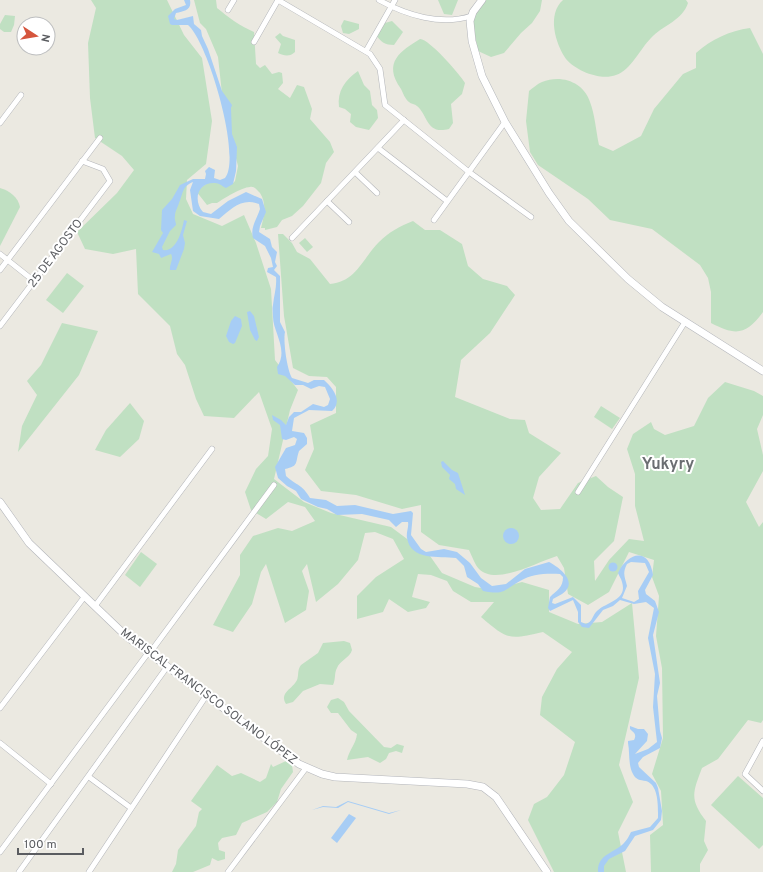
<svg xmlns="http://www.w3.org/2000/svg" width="763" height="872" viewBox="0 0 763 872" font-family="Overpass,sans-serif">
	<rect width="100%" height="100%" fill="#ebe9e1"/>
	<g fill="#c0e0c2">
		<path d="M91 0H167L184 35 202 58 212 121 206 164 187 180 186 199 193 214 222 226 244 215 256 243 271 289 275 360 298 390 290 410 274 479 304 502 331 513 391 527 430 556 442 573 475 587 492 590 522 582 549 590V612L578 624 602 622 632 603 639 678 619 765 633 802 618 832 626 872H554L528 820 534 804 547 797 564 775 575 742 540 715 542 697 557 669 572 652 543 632C509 640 508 640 481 617L494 602H471L453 591 447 581 431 575 418 574 412 597 430 602 426 608 408 612 389 599 383 612 357 619V596L376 577 404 559 393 539 375 532 365 533 358 560 338 584 316 602 307 564 302 571 309 591 306 610 285 623 266 564 261 572 252 604 233 632 213 625 240 575V555L253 536 278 528 292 531 315 521 305 507 288 502 266 519 251 510 245 492 256 469 268 456 272 429 259 392 234 418 204 416 196 399 185 365 177 354 170 326 138 294 136 249 113 254 85 249 77 232 117 193 134 170 122 156 95 138 90 98 88 43 96 8Z"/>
		<path d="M194 0H216L217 8C228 17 240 26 254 32L256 64 260 68 265 65 272 74 279 72 282 73 283 83 278 89 290 98 297 85 304 87 312 109 310 119 330 142 334 152 326 163 321 183 303 206 292 216 282 220 277 227 265 230V228H261C264 216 267 204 260 193 257 190 254 186 250 187 242 187 223 199 217 203H212L207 205 196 191 209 182 232 184 235 181 238 166 224 112 218 57 206 29 200 23Z"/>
		<path d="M438 0H458L452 15 444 14Z"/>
		<path d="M485 0H542L540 11 532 23 521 33 504 53 491 57 478 51 472 20Z"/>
		<path d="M563 0H686L688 3C682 21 663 25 651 38 640 49 631 70 616 75 601 81 576 71 566 59 555 43 547 14 563 0Z"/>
		<path d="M5 15 15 16 14 25 11 32H4L0 29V24Z"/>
		<path d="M344 20 359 24V29L349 34 343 33 341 26Z"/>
		<path d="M392 21 403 32 394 45C385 45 381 42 376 35L385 23Z"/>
		<path d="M750 28 763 54V312C746 335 736 336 711 323V292L708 278 700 265 652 229 610 220 588 199 538 165 530 152 526 121 529 91C533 88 537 84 542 82 561 74 584 82 590 102 595 115 596 131 599 145L613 151 641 136 654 109 683 74 696 68V53C712 39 729 31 750 28Z"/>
		<path d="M280 33 283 36 295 40V52C290 57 284 56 278 53L281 44 275 37Z"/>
		<path d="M420 39C428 38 460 74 465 83L462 94 451 104 453 123 449 129C426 135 428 115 417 106 415 104 411 104 409 102 405 99 403 93 401 89 382 62 401 51 420 39Z"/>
		<path d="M358 71 364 85 370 91 372 105 377 110 378 118 369 130 356 127 350 122 351 114 345 109 339 107C337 91 345 80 358 71Z"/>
		<path d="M0 188C10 191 18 197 20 207L0 246Z"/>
		<path d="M413 221 425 230H440L462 244 468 266 483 279 507 286 515 295 490 333 461 360 455 397 510 419 525 420 529 433 561 453 539 477 533 498 541 510 560 509 578 483 596 476 608 487 623 497 614 541 594 561 595 581 609 560 629 539 644 541 635 506V474L627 449 633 434 651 422 654 429 665 435 694 426 708 398 725 382 754 391 763 396V415L757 429 763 455V471L746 502 759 527 763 522V720L761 723 748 720 718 759 702 768C693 792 689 799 706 821L704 841 708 850 700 864V872H651L650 835 663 825 661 791 652 774 663 738 662 668 656 636 659 596 652 577 654 560 629 552 609 592 588 605 568 594 564 568 557 556C537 562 496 586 479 569 475 565 472 556 469 550L439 545 421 532V505L402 509 356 495 321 491 305 470 314 449 310 425 336 413V387L327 377 309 376 293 368 284 316 278 234H283L292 243 297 252 310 259 330 284C356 282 363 258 379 242 389 232 400 226 413 221Z"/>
		<path d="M305 238 313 247 307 252 299 243Z"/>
		<path d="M67 273 84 286 63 313 46 300Z"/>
		<path d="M62 323 98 331 79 375 18 452 22 426 37 395 27 381 41 365Z"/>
		<path d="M130 403 144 421 139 439 120 457 95 450 106 430Z"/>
		<path d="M601 406 620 418 612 429 594 417Z"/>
		<path d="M141 552 157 564 140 587 125 575Z"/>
		<path d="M344 641 350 643 352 650C350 658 340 660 337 668 334 673 336 679 333 685L320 684 303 691 293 702 286 704C279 692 293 689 297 680 299 675 297 670 301 665L318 653 323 643Z"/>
		<path d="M338 698 344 702 349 711 384 747 391 748 397 744 404 746 402 753 396 751 389 753 386 759 380 763 368 757 347 760C349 750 356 744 357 734L351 730 338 713H331L327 707 331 700Z"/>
		<path d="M286 761 292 765 293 772 281 789 277 802 267 812 242 823 236 835 222 838 218 843 219 850 225 852V859L218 861 212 858 210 865 193 872H172L176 864 178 850 196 826 199 812 202 809 191 801 217 765 232 776 241 773 260 782 266 778 271 764 273 767Z"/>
		<path d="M738 776 763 798V845L759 849 711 805Z"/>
	</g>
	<g fill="#a7cdf5" fill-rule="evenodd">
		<path d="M184 0H190C192 10 184 11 176 13L174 19 177 20 193 16 194 24 201 30 202 36 208 49 222 91 232 105 231 108 232 134 237 147 236 171 233 184 226 188C222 186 219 183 215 183 197 182 193 201 203 212L211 214 228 201 246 192 262 199 266 212 260 226 259 232 270 239 272 247 277 252 275 262 277 266 274 270 280 276V322L285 332C283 341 287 370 292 378L308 383 314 380H324C333 388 343 401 332 411L309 410 294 418 292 431 304 433 307 438V444L299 451C295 463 299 466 285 469L286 476C297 486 302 484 310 498L326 500 337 506 355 505 393 514 411 511 413 513 411 535 421 549 426 552 444 549 457 552 470 563 481 578 492 586 506 584 525 569 549 562C560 568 579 582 562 594 559 596 556 597 553 599L552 603 555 604 573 597 581 605V622L586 624C592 622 592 617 596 612 605 602 628 601 622 582 621 578 619 576 618 573 628 552 649 547 653 575L645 590 646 594 655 601 659 612 653 635 660 683 657 696 660 731 662 738 660 748 643 757 638 763 639 767 656 783 658 788 662 811 661 820 653 830 635 836 625 851 609 859 604 866V872H598C597 854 615 853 624 843 627 840 629 836 631 832L650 827 658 818C658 807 659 785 646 781 640 780 636 780 633 774 628 765 630 753 628 743V741L634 740C637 734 634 733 630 729V726L638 729H644L648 734 647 741 635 754 648 749 657 742 653 707 655 674 648 638 654 608 646 602 634 604 620 600 613 606 603 610 589 628 582 627 578 622V612L573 600 550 611 548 608 550 597C557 590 563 588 563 577L560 574C547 573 531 574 520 581 502 591 505 595 483 591L478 584 467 577 464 566 456 558C439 556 411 561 407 538 406 532 409 527 408 522H402L396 527 389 520 362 514 337 515 327 509 318 507 301 499 296 491 287 486 278 478 275 467 286 448 295 445 297 439 294 437 286 440 282 439 280 425 273 420 272 415 281 420 286 425 289 417 294 412H301L313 404 324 407 328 405 330 399 325 387 319 386 311 389 303 385H295L285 376 278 374 277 367C289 350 273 332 273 317 273 313 272 309 273 305 274 295 277 287 276 277L267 272 268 268 273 267 271 258 265 246 253 238C250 227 257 219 260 209L259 204C242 197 231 209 219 219L200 216 193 211 190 190 193 182C182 186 183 194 179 203 178 207 175 211 175 216 174 219 176 222 176 225L170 231 162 247 163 250C177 252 182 230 184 220L187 221 183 235 185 243 184 249 176 270H170C169 265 174 259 171 254L161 258 159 254 152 252 163 233 161 230 162 210 172 199 180 185 193 179H205L206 174 205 171 209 167 215 170 214 178 220 180 225 178C242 157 208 42 188 25H172L170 24 168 16 175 9 186 5ZM631 562 645 563 649 572 638 591 639 599 634 602 622 598 627 586C625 577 622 574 627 564Z"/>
		<path d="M250 311 254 316 259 337 257 341 255 340 250 330 247 312Z"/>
		<path d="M235 316 241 319 242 326 235 343 233 344 229 342 226 336 231 321Z"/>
		<path d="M443 461 452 470 458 473 465 495 456 489 455 484 449 479 450 475 442 467 441 462Z"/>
		<circle cx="511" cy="536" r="8"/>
		<circle cx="613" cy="567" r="4.5"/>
		<path d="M348 801 389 813 401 810 389 814 348 802 338 808 323 807 312 810 323 806 336 807Z"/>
		<path d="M349 814 356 818 337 843 331 838Z"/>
	</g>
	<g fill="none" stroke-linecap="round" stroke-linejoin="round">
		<g stroke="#b4b6ba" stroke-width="6">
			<g id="street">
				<path d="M278 0 370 54 380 69 385 105 469 172 531 217"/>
				<path d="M379 0C406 15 441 26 471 16"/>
				<path d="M228 10 234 0"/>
				<path d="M254 42 278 0"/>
				<path d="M366 51 395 0"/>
				<path d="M0 123 21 95"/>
				<path d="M378 148 447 201"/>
				<path d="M355 172 377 193"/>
				<path d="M327 201 349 222"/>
				<path d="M434 220 505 122"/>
				<path d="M292 238 404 120"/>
				<path d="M0 254 34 281"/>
				<path d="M0 270 100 138"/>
				<path d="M0 326 110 181 103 169 82 161"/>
				<path d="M578 492 685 322"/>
				<path d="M95 606 212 449"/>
				<path d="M149 654 274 485"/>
				<path d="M0 708 85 596"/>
				<path d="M763 741 745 774 763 791"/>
				<path d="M0 743 51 784"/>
				<path d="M89 777 131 808"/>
				<path d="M0 852 148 653"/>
				<path d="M19 872 167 667"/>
				<path d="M89 872 206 696"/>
				<path d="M228 872 306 768"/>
			</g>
		</g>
		<g stroke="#b3b5ba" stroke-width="8">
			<g id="secondary">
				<path d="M482 0 473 12 470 21 472 41 482 76 505 122 549 193 569 221 628 279 662 307 763 371"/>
				<path d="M0 502 29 543 126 636 299 764 322 774 335 777 467 784 483 787 496 797 547 872"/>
			</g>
		</g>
		<use href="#street" stroke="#fff" stroke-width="5"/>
		<use href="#secondary" stroke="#fff" stroke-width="7"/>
	</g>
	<g text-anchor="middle" stroke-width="4" stroke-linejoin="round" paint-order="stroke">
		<g font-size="12" fill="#5a5c60" stroke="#fff">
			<text transform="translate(55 253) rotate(-53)" y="4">25 DE AGOSTO</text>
			<text transform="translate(209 696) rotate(37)" y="4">MARISCAL FRANCISCO SOLANO LÓPEZ</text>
		</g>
		<g font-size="16" font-weight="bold" fill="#6b6e72" stroke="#fff">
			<text x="668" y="469">Yukyry</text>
		</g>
	</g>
	<g transform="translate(36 36) rotate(102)"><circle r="19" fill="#ffffff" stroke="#bdbebf"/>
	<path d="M0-3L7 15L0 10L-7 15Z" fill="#d5553d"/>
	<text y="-6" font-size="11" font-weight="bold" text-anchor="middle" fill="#5a5c60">N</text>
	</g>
	<path d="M18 848v6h65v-6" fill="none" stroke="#5a5c60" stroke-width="2"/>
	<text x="24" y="848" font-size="12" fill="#5a5c60" stroke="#ffffff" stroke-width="3" paint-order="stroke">100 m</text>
</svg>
